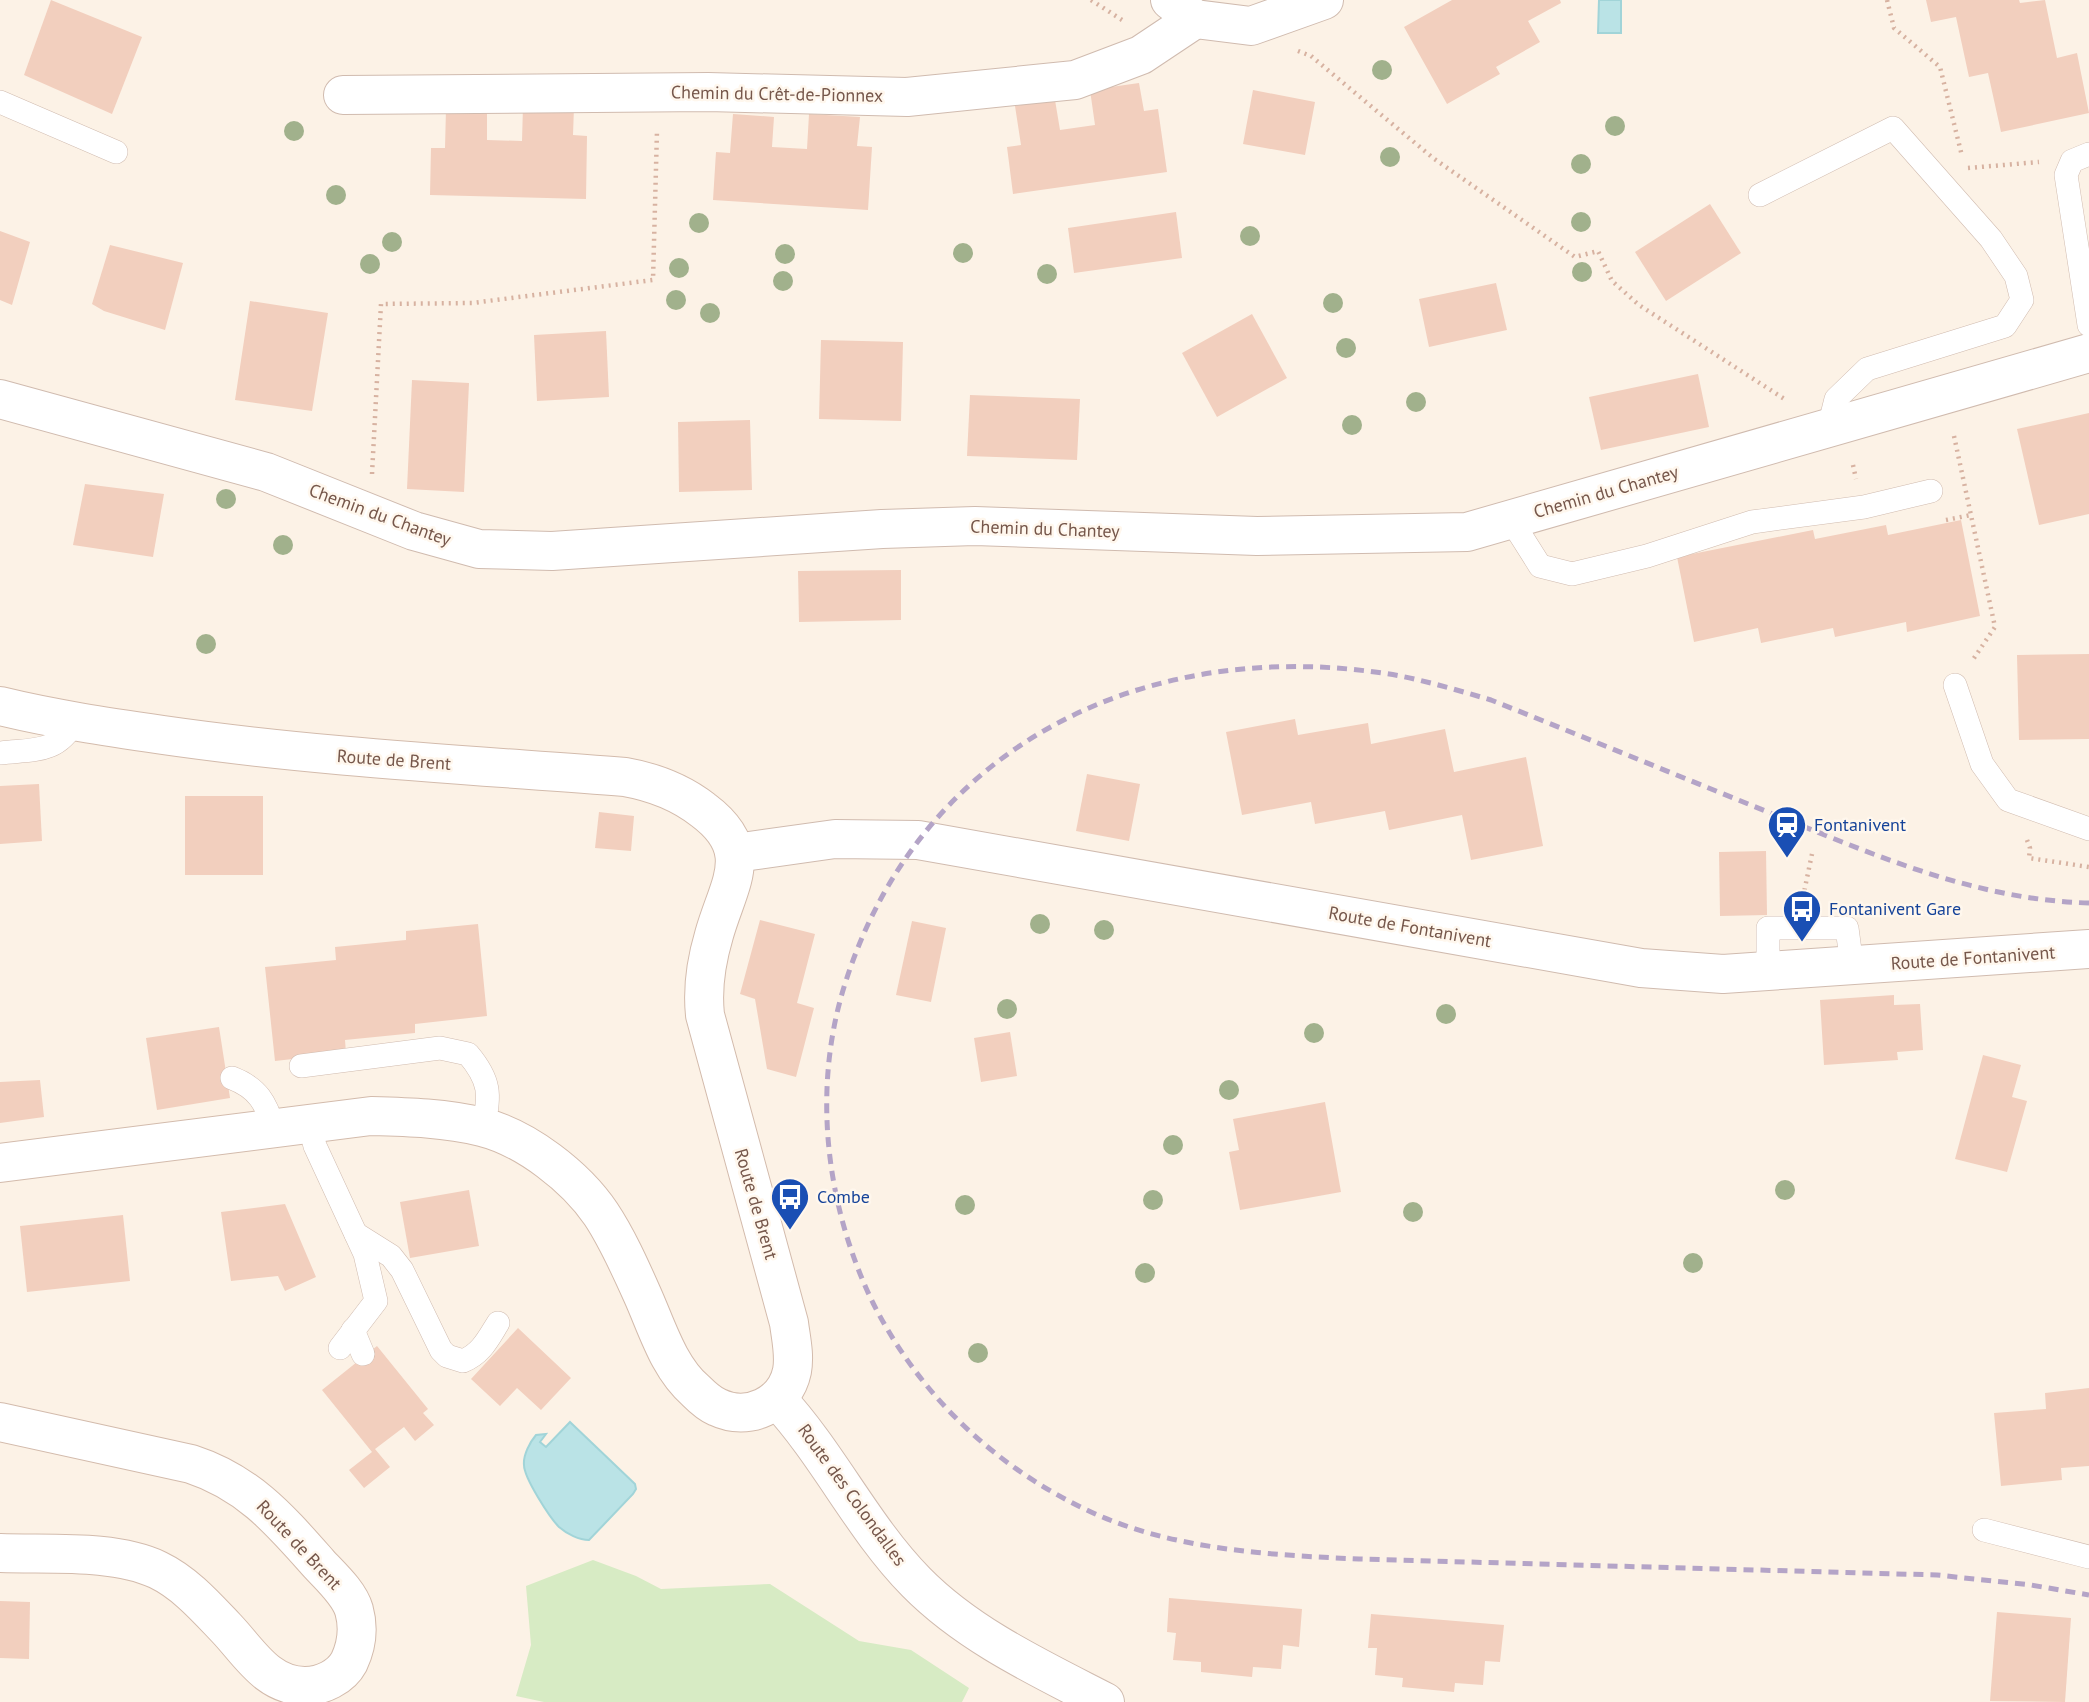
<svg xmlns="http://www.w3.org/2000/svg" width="2089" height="1702" viewBox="0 0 2089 1702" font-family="'PT Sans',sans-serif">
	<rect width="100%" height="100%" fill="#fcf2e6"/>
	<path fill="#d7ebc4" d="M593 1560 636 1576 661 1589 770 1584 859 1641 911 1650 969 1688 962 1702H544L516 1696 531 1645 526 1586Z"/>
	<g fill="#bae3e6" stroke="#a1d4d8" stroke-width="2">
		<path d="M1599 0H1621V33H1598Z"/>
		<path d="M570 1422 635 1484 636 1489 633 1494 589 1540C579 1540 567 1534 559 1527 550 1518 524 1478 524 1465 523 1455 530 1442 536 1435L546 1434 540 1442 546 1447Z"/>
	</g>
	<g fill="#f2cfbe">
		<path d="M51 0 142 37 112 114 24 75Z"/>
		<path d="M1452 0H1560L1561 3 1528 21 1540 42 1496 67 1500 74 1447 104 1404 27Z"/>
		<path d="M1926 0H2019L2020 3 2045 0 2057 58 2077 53 2089 113 2001 132 1988 73 1969 77 1956 17 1931 22Z"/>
		<path d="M1139 83 1144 111 1158 109 1167 172 1013 194 1007 147 1021 145 1015 106 1055 100 1060 130 1095 125 1090 90Z"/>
		<path d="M1253 90 1315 102 1305 155 1243 144Z"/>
		<path d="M523 106 574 107 573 135 587 136 586 199 430 195 431 148H445L446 109 487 110V140L522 141Z"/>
		<path d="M733 114 774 117 772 147 807 149 809 114 860 117 857 146 872 147 868 210 713 200 716 152 730 153Z"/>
		<path d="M1710 204 1741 253 1666 301 1635 252Z"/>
		<path d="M1176 212 1182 258 1074 273 1068 228Z"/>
		<path d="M0 231 30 242 12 305 0 300Z"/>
		<path d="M110 245 183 263 165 330 104 311 92 304Z"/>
		<path d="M1496 283 1507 330 1429 347 1419 299Z"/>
		<path d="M250 301 328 313 312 411 235 400Z"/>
		<path d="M1252 314 1287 378 1217 417 1182 353Z"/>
		<path d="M606 331 609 397 537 401 534 335Z"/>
		<path d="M821 340 903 342 901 421 819 419Z"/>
		<path d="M1698 374 1709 427 1601 450 1589 397Z"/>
		<path d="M412 380 469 383 464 492 407 489Z"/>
		<path d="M970 395 1080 399 1077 460 967 456Z"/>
		<path d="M2089 413V514L2039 525 2017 429Z"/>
		<path d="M750 420 752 490 679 492 678 422Z"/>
		<path d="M85 484 164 494 153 557 73 545Z"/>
		<path d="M1961 520 1980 616 1907 632 1906 622 1835 637 1833 628 1761 643 1758 628 1694 642 1677 557 1813 530 1815 539 1886 525 1888 535Z"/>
		<path d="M901 570V620L799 622 798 571Z"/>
		<path d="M2089 654V739L2019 740 2017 655Z"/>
		<path d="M1295 719 1298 735 1368 723 1371 744 1445 729 1454 772 1526 757 1543 846 1471 860 1462 815 1389 830 1385 811 1315 824 1311 802 1242 815 1226 732Z"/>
		<path d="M1087 774 1140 784 1129 841 1076 831Z"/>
		<path d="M39 784 42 841 0 844V786Z"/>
		<rect x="185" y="796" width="78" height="79"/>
		<path d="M599 812 634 816 631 851 595 848Z"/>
		<path d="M1766 851 1767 915 1720 916 1719 852Z"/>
		<path d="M760 920 815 934 797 1003 814 1008 796 1077 767 1069 755 999 740 994Z"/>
		<path d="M912 921 946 928 931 1002 896 995Z"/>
		<path d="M478 924 487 1016 415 1024V1033L345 1040 346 1053 275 1061 265 967 336 960 335 947 406 940V931Z"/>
		<path d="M1894 995V1005L1920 1004 1923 1050 1897 1052 1898 1060 1824 1065 1820 1000Z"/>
		<path d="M219 1027 230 1098 157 1110 146 1038Z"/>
		<path d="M1010 1032 1017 1076 981 1082 974 1038Z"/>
		<path d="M1983 1055 2021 1065 2012 1097 2027 1101 2007 1172 1955 1159Z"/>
		<path d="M40 1080 44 1117 0 1123V1082Z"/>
		<path d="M1325 1102 1341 1192 1240 1210 1229 1152 1239 1150 1233 1119Z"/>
		<path d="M469 1190 479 1246 410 1258 400 1202Z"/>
		<path d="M285 1204 316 1277 285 1291 278 1276 231 1281 221 1212Z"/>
		<path d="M123 1215 130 1281 27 1292 20 1226Z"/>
		<path d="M518 1328 571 1378 541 1410 517 1388 500 1406 471 1379Z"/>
		<path d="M377 1346 428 1409 423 1413 434 1425 415 1441 404 1427 375 1449 390 1467 364 1488 349 1470 372 1452 322 1390Z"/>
		<path d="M2089 1388V1466L2061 1468 2062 1480 2001 1486 1994 1413 2046 1409 2045 1393Z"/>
		<path d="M1169 1598 1302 1609 1299 1647 1283 1645 1281 1669 1253 1667 1252 1677 1201 1672V1662L1173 1660 1176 1633 1167 1632Z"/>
		<path d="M0 1601 30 1602 29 1659 0 1658Z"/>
		<path d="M1997 1612 2071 1618 2065 1702 1990 1701Z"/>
		<path d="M1371 1614 1504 1625 1500 1662 1485 1661 1483 1685 1455 1683 1454 1692 1402 1687 1403 1678 1375 1675 1377 1648H1368Z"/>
	</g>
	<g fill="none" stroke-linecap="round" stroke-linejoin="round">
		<g stroke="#d0bbaf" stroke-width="24">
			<g id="service">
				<path d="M0 102 116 152"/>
				<path d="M2089 154 2072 161 2066 175 2089 325"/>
				<path d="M1760 195 1893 128 1991 239 2016 276 2022 300 2005 326 1867 369 1836 399 1829 427"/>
				<path d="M1511 520 1540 566 1572 574 1647 556 1752 522 1864 507 1931 491"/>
				<path d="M1955 685 1982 764 2008 800 2089 829"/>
				<path d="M0 753C34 749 57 754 75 721"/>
				<path d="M1768 971V928H1847L1852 966"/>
				<path d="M301 1066 440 1048 468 1054C490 1080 491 1095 483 1127"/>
				<path d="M232 1078C258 1088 266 1103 274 1129"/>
				<path d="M309 1123 315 1146 365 1254 376 1301 340 1348"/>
				<path d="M356 1234 391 1256 402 1270 441 1350 447 1356 463 1361C481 1354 488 1339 498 1323"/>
				<path d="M353 1330 363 1354"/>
				<path d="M1984 1530 2089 1557"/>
			</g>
		</g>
		<g stroke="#d0bbaf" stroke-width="40">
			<g id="minor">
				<path d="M1170 0 1195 19 1251 26 1324 0"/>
				<path d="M343 95 708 92 907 97 1075 80 1141 55 1195 19"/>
				<path d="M0 399 266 472 414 531 479 549 552 551 882 529 975 526 1257 536 1467 532 2089 353"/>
			</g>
		</g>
		<g stroke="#d0bbaf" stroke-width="40">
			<g id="tertiary">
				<path d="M735 853 835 839 918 840 1641 968 1723 974 2089 949"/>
				<path d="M777 1399C829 1455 862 1527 916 1582 968 1635 1039 1668 1105 1702"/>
			</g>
		</g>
		<g stroke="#d3bbac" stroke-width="40">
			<g id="secondary">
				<path d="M0 706C53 719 108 727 163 735 316 757 470 765 625 777 653 782 680 792 703 810 758 851 728 884 714 935 706 962 702 987 705 1015L789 1323C791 1339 795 1355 792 1371 785 1405 748 1422 717 1407 710 1404 702 1397 696 1391 668 1367 657 1327 642 1294 630 1267 617 1238 601 1214 576 1177 526 1138 482 1127 446 1118 408 1117 371 1116L0 1163"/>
				<path d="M0 1422 191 1464C249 1483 280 1520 319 1564 331 1577 349 1593 354 1610 359 1628 357 1645 349 1662 341 1677 322 1686 305 1686 267 1686 249 1652 226 1628 206 1607 185 1583 158 1570 114 1549 48 1555 0 1553"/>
			</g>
		</g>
		<g stroke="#d7b2a1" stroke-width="4.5" stroke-dasharray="2 5" stroke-linecap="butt">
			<path d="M1091 0 1122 20"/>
			<path d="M1887 0 1894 28 1940 67 1962 156"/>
			<path d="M1298 51 1311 56 1433 158 1575 257 1598 251 1612 281 1639 305 1786 400"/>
			<path d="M1968 168 2039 162"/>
			<path d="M1954 436 1995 627 1972 661"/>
			<path d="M1853 465 1856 479"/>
			<path d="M372 474 381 304 472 303 653 280 657 131"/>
			<path d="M1946 520 1971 515"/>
			<path d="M2027 840 2030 848 2029 858 2089 867"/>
			<path d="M1803 897 1812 854"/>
		</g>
		<use href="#service" stroke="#fff" stroke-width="23"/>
		<use href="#minor" stroke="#fff" stroke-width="38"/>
		<use href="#tertiary" stroke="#fff" stroke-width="38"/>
		<use href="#secondary" stroke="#fff" stroke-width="38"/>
		<path stroke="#b4a4c7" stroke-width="5" stroke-dasharray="10 7" stroke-linecap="butt" d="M2089 903C1975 900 1872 854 1768 812 1676 775 1584 737 1491 700 1453 689 1415 677 1375 672 1137 640 917 750 844 987 812 1091 826 1206 873 1303 920 1396 996 1468 1091 1512 1174 1550 1269 1555 1359 1559L1937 1575 2031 1585 2089 1595"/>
	</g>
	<g fill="#a1b18c">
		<circle cx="1382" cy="70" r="10"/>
		<circle cx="1615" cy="126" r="10"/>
		<circle cx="294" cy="131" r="10"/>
		<circle cx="1390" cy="157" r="10"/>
		<circle cx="1581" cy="164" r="10"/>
		<circle cx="336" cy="195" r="10"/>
		<circle cx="1581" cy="222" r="10"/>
		<circle cx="699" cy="223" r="10"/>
		<circle cx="1250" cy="236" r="10"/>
		<circle cx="392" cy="242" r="10"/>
		<circle cx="963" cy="253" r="10"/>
		<circle cx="785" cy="254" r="10"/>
		<circle cx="370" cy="264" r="10"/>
		<circle cx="679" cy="268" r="10"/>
		<circle cx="1582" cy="272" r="10"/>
		<circle cx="1047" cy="274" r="10"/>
		<circle cx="783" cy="281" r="10"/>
		<circle cx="676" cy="300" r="10"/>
		<circle cx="1333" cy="303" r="10"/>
		<circle cx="710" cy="313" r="10"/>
		<circle cx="1346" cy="348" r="10"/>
		<circle cx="1416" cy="402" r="10"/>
		<circle cx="1352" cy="425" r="10"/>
		<circle cx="226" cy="499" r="10"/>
		<circle cx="283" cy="545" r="10"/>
		<circle cx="206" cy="644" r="10"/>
		<circle cx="1040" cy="924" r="10"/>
		<circle cx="1104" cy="930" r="10"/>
		<circle cx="1007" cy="1009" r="10"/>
		<circle cx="1446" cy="1014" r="10"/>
		<circle cx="1314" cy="1033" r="10"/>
		<circle cx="1229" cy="1090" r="10"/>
		<circle cx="1173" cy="1145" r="10"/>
		<circle cx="1785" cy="1190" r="10"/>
		<circle cx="1153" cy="1200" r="10"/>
		<circle cx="965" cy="1205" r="10"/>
		<circle cx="1413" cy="1212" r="10"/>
		<circle cx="1693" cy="1263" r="10"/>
		<circle cx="1145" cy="1273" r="10"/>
		<circle cx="978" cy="1353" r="10"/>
	</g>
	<defs>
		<g id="station-pin" transform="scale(2.0125)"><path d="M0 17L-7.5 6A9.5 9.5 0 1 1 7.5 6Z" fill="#1a4fb4" stroke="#fff7ed"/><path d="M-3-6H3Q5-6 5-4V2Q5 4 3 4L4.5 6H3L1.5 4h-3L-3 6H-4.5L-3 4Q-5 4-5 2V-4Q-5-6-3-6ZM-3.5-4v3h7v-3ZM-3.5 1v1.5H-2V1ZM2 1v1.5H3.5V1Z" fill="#fff"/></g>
		<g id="bus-pin" transform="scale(2.0125)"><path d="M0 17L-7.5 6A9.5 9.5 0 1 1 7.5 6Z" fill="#1a4fb4" stroke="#fff7ed"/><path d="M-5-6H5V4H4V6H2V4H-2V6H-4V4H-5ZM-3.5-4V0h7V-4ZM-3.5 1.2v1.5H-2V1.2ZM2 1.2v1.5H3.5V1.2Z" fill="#fff"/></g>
	</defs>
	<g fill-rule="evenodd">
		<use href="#station-pin" x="1787" y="825"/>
		<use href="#bus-pin" x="1802" y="909"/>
		<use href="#bus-pin" x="790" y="1197"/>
	</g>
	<g text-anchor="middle" stroke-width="5" stroke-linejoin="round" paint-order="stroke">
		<g font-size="18" fill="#76574b" stroke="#fff7ed">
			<text transform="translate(777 94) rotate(1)" y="6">Chemin du Crêt-de-Pionnex</text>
			<text transform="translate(1606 492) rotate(-16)" y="6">Chemin du Chantey</text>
			<text transform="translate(380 515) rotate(20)" y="6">Chemin du Chantey</text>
			<text transform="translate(1045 529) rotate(2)" y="6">Chemin du Chantey</text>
			<text transform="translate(394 760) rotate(4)" y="6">Route de Brent</text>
			<text transform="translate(1410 927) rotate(10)" y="6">Route de Fontanivent</text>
			<text transform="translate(1973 958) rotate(-4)" y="6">Route de Fontanivent</text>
			<text transform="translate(756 1204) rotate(74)" y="6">Route de Brent</text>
			<text transform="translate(852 1495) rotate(54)" y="6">Route des Colondalles</text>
			<text transform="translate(299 1545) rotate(47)" y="6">Route de Brent</text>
		</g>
		<g font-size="18" fill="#164399" stroke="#fff7ed" text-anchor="start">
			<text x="1814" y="831">Fontanivent</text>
			<text x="1829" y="915">Fontanivent Gare</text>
			<text x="817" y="1203">Combe</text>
		</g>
	</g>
</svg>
